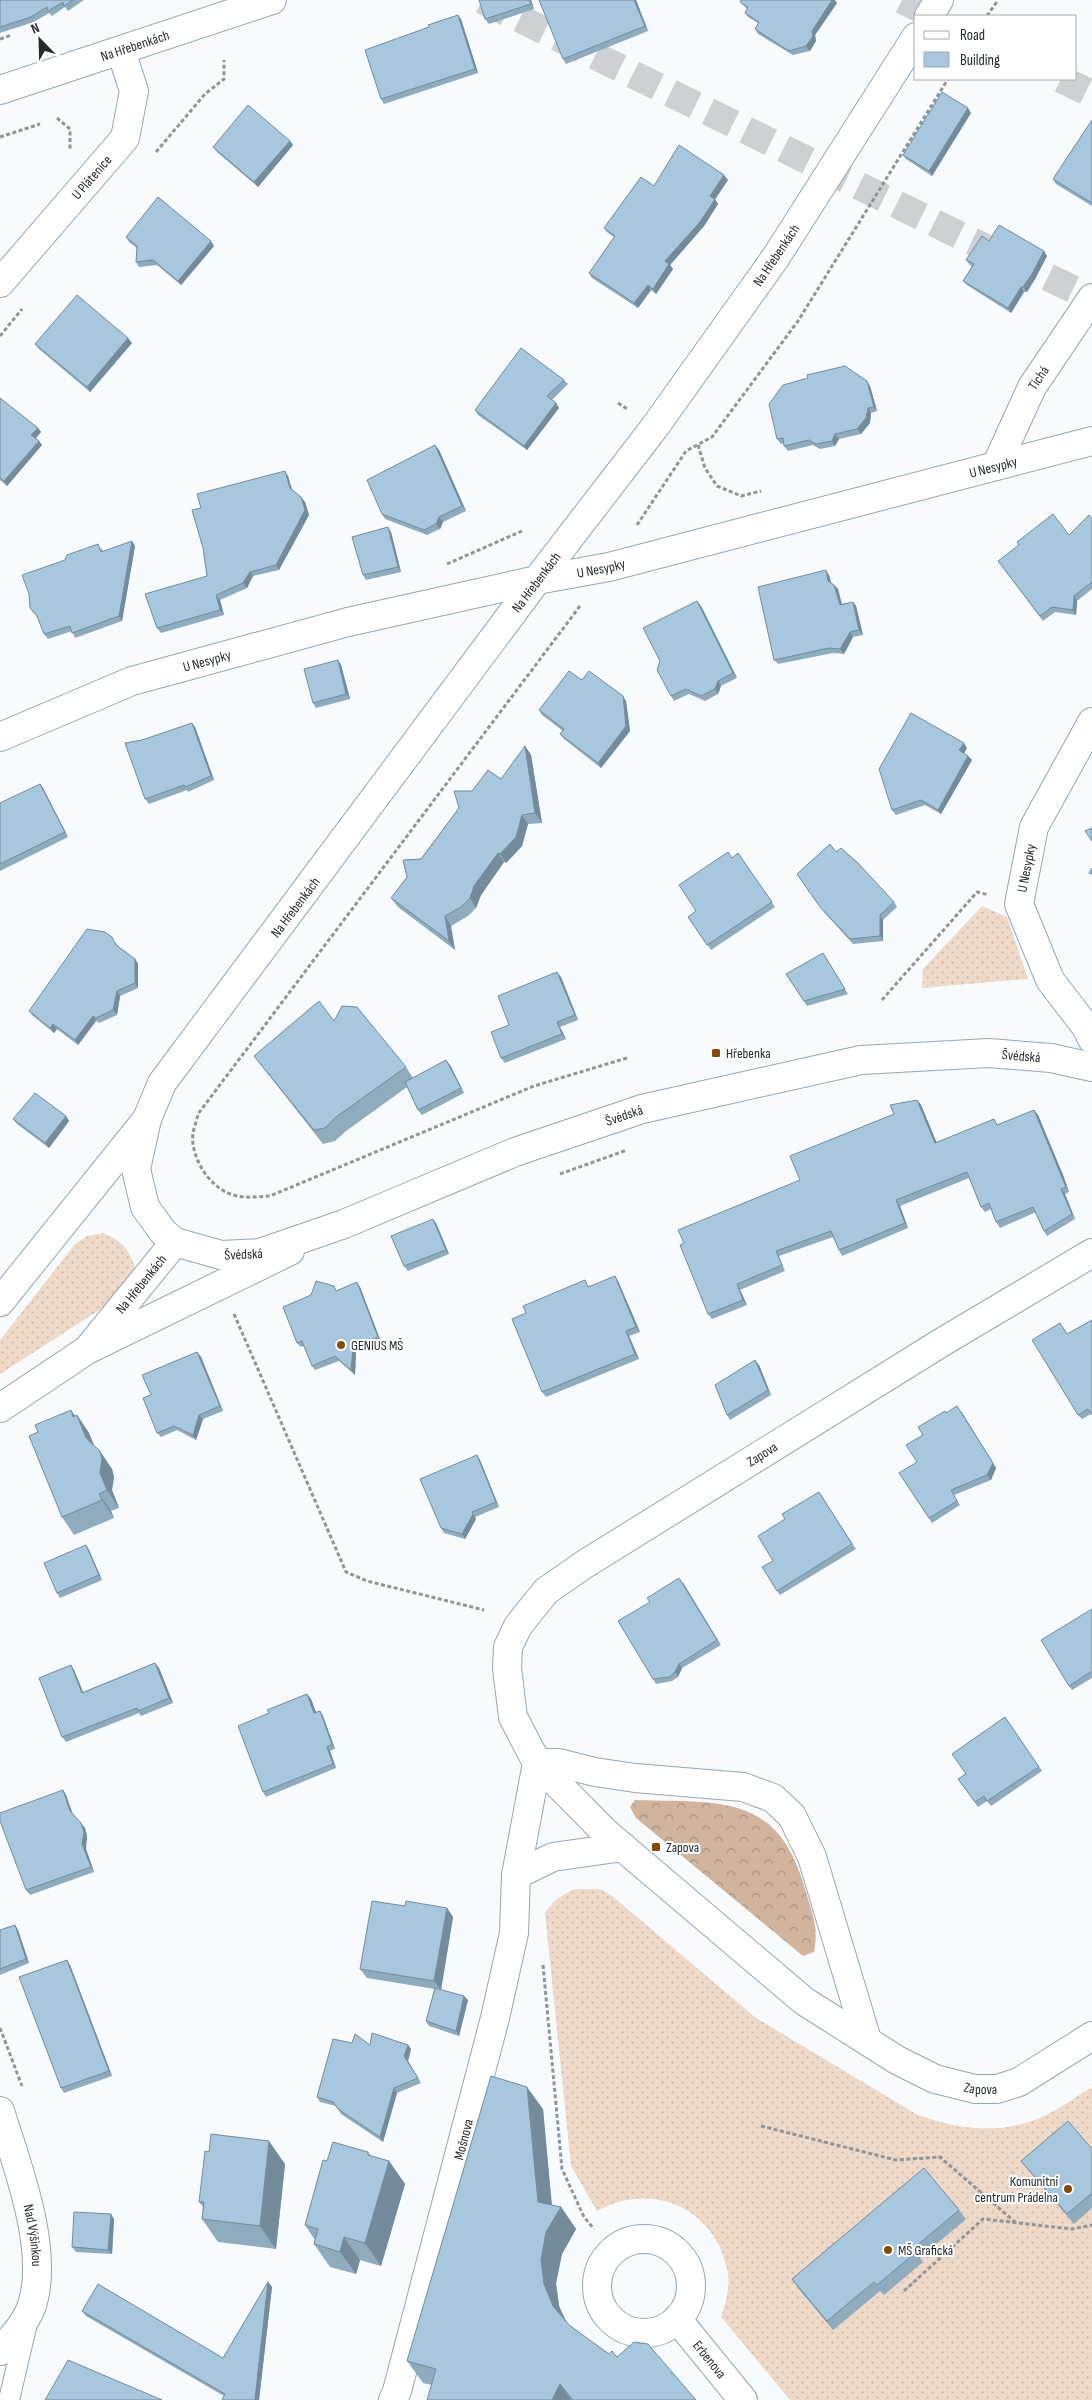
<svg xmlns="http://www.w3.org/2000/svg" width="1092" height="2400" viewBox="0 0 1092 2400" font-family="'Sofia Sans Condensed',sans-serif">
	<defs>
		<pattern id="grass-dots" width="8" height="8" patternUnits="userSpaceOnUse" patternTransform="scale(1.25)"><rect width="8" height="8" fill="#efd9c8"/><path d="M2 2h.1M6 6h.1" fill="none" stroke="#cdbaac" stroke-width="1.8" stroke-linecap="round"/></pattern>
		<pattern id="forest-crowns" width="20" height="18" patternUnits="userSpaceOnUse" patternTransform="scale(1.25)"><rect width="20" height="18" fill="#d2b49d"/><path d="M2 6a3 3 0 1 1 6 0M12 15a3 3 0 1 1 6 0" fill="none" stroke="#aa9380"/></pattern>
	</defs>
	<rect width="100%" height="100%" fill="#f7fbfe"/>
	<g fill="url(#grass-dots)">
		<path d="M982 906 1007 917 1028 979 922 988 923 969Z"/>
		<path d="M103 1233C126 1243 128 1249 137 1272L129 1291 0 1374V1340L76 1243 87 1236Z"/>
		<path d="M575 1889H600L611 1895 756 2018 916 2114C959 2130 1003 2136 1046 2115 1062 2107 1077 2096 1092 2087V2400H790L721 2317C726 2302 731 2285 727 2269 714 2207 651 2181 597 2211L571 2166 545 1913C553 1901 561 1895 575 1889Z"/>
	</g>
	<path fill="url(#forest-crowns)" d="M635 1800C719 1803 778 1792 805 1889 812 1913 819 1927 814 1952L803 1956 636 1818 630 1807Z"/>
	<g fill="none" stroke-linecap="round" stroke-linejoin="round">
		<g stroke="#cdd1d5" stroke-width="28" stroke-dasharray="28 14" stroke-linecap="butt">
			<path d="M482 0 963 237 1092 298"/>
			<path d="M902 0 935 16"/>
			<path d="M1061 79 1092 94"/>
		</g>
		<g stroke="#95a7b4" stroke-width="22">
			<path id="service" d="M9 2400 28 2319"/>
		</g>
		<g stroke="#95a7b4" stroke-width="30">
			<g id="minor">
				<path id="s1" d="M0 283 125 138 134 91 121 51"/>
				<path id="s2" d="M996 466 1032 387 1092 298"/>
				<path d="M1092 722 1034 827 1019 904 1050 980 1086 1027 1092 1039"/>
				<path id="s3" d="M0 737 132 681 348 622 537 580 609 567 1092 441"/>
				<path d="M0 1302 147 1119"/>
				<path d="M87 1350 290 1251"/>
				<path id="s4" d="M0 1408 87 1350 175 1242"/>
				<path d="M516 1875 553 1857 623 1847"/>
				<path id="s5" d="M0 2111C17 2165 51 2253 31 2308 24 2325 12 2338 0 2351"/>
				<circle cx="644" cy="2286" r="47"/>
				<path id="s6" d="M677 2319 743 2400"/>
				<path id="s7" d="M393 2400 397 2391 495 2018 514 1933 516 1875 537 1763H559L595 1772 635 1778 743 1787 773 1798 792 1816 812 1857 867 2040"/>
			</g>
		</g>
		<g stroke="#95a7b4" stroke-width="30">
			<g id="tertiary">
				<path d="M929 16 939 0"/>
				<path id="s8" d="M916 37 776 257 654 428 537 580 162 1083 147 1119 136 1169 145 1207 163 1232 175 1242 221 1255 260 1253 344 1224 515 1152 642 1109 861 1060 989 1053 1051 1058 1092 1067"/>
				<path id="s9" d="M0 90 272 0"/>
				<path id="s10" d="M1092 1253 944 1341 585 1564 546 1591 518 1626 508 1647 507 1668 513 1717 537 1763 606 1833 804 2001 897 2060 935 2079 975 2089H997L1019 2082 1092 2036"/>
			</g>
		</g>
		<g stroke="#909599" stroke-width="3" stroke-dasharray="4 2.5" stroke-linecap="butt">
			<path d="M987 16 998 0"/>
			<path d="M0 39 12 35"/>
			<path d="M57 118 70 129V149"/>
			<path d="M0 137 40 124"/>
			<path d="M156 152 205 94 224 79V60"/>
			<path d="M0 336 22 309"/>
			<path d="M618 403 627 409"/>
			<path d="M698 445 705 468 717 486 741 496 761 491"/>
			<path d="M637 525 686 451 712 437 798 321 948 79"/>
			<path d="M447 564 522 531"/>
			<path d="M580 606 198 1114C197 1120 194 1127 193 1133 190 1155 207 1184 228 1193 241 1199 256 1197 270 1196L534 1086 627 1058"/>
			<path d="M882 1000 977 892 989 895"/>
			<path d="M560 1174 627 1150"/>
			<path d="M234 1314 346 1572 367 1581 484 1610"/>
			<path d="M543 1965 562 2169 584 2217 594 2229"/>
			<path d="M0 2028 22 2086"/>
			<path d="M761 2126 896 2160 940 2157 1015 2222"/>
			<path d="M904 2291 983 2219 1072 2229 1092 2225"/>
		</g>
		<use href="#service" stroke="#fff" stroke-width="20"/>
		<use href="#minor" stroke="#fff" stroke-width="28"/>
		<use href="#tertiary" stroke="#fff" stroke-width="28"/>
	</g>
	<g fill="#8fabbe">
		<path d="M0 0H84L68 11 65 7 52 16 49 13 34 22 0 33Z"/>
		<path d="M531 0 534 9 489 24 485 19Z"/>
		<path d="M636 0 648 31 566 64 563 59Z"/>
		<path d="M740 2 837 3 815 35 816 41 810 51 793 55 758 34 755 29 758 23 748 17 745 13 747 9Z"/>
		<path d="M461 19 478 73 384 104 381 99Z"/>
		<path d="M971 113 932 176 906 159 903 155Z"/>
		<path d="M1092 120V206L1056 184 1053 179Z"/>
		<path d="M293 145 258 187 217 152 213 147Z"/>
		<path d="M728 180 715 199 718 204 704 226 670 265 673 269 656 294 651 290 638 308 592 278 589 273 614 237 608 233 604 228 654 186Z"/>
		<path d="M126 237 214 246 181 285 157 265 139 267 136 262 137 248 129 242Z"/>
		<path d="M989 241 1047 256 1035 279 1027 292H1024L1011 313 967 285 963 281 972 266 970 265 966 260Z"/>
		<path d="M132 343 90 392 39 349 35 344Z"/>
		<path d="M564 380 568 384 552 400 556 403 559 408 527 450 478 415 475 410Z"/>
		<path d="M870 386 877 411 871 413 870 423 861 434 839 439 835 446 820 449 813 445 788 451 784 446V443L781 444 777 439Z"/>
		<path d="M0 398 38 428 41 432 36 438 42 445 7 486 0 480Z"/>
		<path d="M439 450 466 511 443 522 440 529 427 535 385 519 382 514Z"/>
		<path d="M288 476 292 490 305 502 309 515 279 570 253 576 247 588 220 600 224 615 161 633 157 628 207 576 201 508Z"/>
		<path d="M1092 519V589L1077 601 1076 615 1055 612 1043 621 998 561 1069 535Z"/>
		<path d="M391 532 401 572 366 580 363 575Z"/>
		<path d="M135 546 122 621 75 638 72 631 48 639 44 634 38 618 30 608 102 548 103 552Z"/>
		<path d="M829 575 831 583 838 589 842 604 853 602 856 606 863 635 853 637 844 654 833 653 778 664 774 660Z"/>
		<path d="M701 606 737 678 721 686 718 694 705 701 689 694 674 701 671 696Z"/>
		<path d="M338 660 341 665 350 699 316 708 313 703Z"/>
		<path d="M582 680 626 701 630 731 601 768 564 739 560 734 563 731 542 715 539 710Z"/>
		<path d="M195 727 214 780 188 792 187 790 149 804 145 799 142 740Z"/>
		<path d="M525 746 531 755 542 823 528 824 522 846 506 863 504 862 481 895 476 908 468 916 451 926 455 950 398 907 391 898 472 791 501 779Z"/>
		<path d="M967 748 964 753 968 756 972 760 941 814 925 805 896 815 892 810Z"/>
		<path d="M40 784 43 788 68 837 0 871V803Z"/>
		<path d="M836 852 894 902 897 907 883 920V941L853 944 823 911 797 874Z"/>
		<path d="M738 853 775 907 711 950 688 917 696 911 732 858Z"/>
		<path d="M115 942 118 946 135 959 138 964V988L120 996 117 1015 99 1023 96 1021 78 1045 57 1029 54 1033 32 1015 29 1011Z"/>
		<path d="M826 958 848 994 807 1006 786 974Z"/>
		<path d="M561 977 578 1020 560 1027 566 1039 505 1063 501 1058 509 1025Z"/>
		<path d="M334 1021 406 1067 413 1078 450 1065 464 1093 422 1115 418 1110 407 1087 346 1131 335 1141 323 1144 264 1069 254 1056Z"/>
		<path d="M917 1100 921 1105 936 1142 998 1125 1034 1110 1038 1115 1063 1175 1069 1192 1065 1194 1075 1219 1047 1236 1044 1231 1036 1212 1000 1228 996 1222 991 1209 985 1212 981 1207 969 1178 900 1206 908 1228 842 1256 839 1250 833 1237 779 1256 785 1271 740 1290 747 1305 712 1319 708 1314 800 1180 894 1114Z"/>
		<path d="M66 1116 69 1121 49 1148 17 1124 13 1119Z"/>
		<path d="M436 1223 449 1254 408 1271 404 1266Z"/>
		<path d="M618 1281 640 1332 629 1336 639 1359 546 1397 542 1392 526 1313 588 1285 589 1287Z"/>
		<path d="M360 1287 381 1342 356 1352 355 1375 339 1361 315 1370 312 1366 304 1346 301 1347 297 1343 337 1291Z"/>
		<path d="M1060 1323 1091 1414 1082 1419 1078 1415Z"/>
		<path d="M197 1352 201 1357 223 1411 203 1419 196 1440 177 1430 161 1437 157 1433 151 1395Z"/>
		<path d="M759 1365 771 1395 730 1420 727 1415Z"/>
		<path d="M961 1411 996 1468 991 1480 954 1495 960 1505 932 1523 899 1473 917 1462 923 1435 946 1413Z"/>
		<path d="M77 1415 89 1433 94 1446 112 1469 114 1477 112 1490 119 1508 111 1511 114 1518 74 1535 62 1517 75 1416Z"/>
		<path d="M477 1455 480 1460 499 1507 475 1517 476 1519 465 1539 444 1533 441 1528Z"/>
		<path d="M819 1492 856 1549 780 1595 777 1591 773 1561 785 1519Z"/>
		<path d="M86 1545 89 1550 102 1580 60 1598 57 1593Z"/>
		<path d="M683 1582 721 1645 682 1668 678 1677 672 1681 656 1684 653 1679Z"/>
		<path d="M1092 1609V1678L1072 1690 1069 1686Z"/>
		<path d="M155 1663 159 1668 173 1703 141 1716 139 1713 66 1742 62 1737 71 1665 74 1670 83 1692Z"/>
		<path d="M307 1694 311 1699 316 1712 320 1711 323 1716 335 1749 330 1751 336 1768 266 1797 263 1792 269 1713Z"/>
		<path d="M1005 1717 1042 1771 991 1806 987 1801 978 1807 958 1779 966 1774Z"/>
		<path d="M63 1790 66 1795 73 1814 85 1828 87 1836 86 1849 94 1872 30 1895 26 1890Z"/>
		<path d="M405 1906 447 1908 453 1917 441 1990 468 2000 459 2036 429 2026 426 2021 435 1989 367 1978 360 1969Z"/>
		<path d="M15 1925 18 1930 29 1963 0 1975V1930Z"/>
		<path d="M70 1965 112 2076 64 2093 61 2088Z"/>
		<path d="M352 2043 370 2045H408L411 2049 408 2061 421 2083 397 2093 383 2142 341 2114 336 2106 320 2102 317 2097Z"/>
		<path d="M543 2109 552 2205 561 2207 576 2229 562 2254 556 2283 559 2306 566 2321 569 2325 609 2354 617 2357 696 2400H427L432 2385 423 2383 407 2361Z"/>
		<path d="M1092 2149V2208L1074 2224 1028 2170 1021 2161Z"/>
		<path d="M368 2152 371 2156 389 2161 405 2184 381 2266 360 2260 356 2274 330 2267 314 2244 315 2240 305 2225 327 2161Z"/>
		<path d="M285 2164 276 2249 218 2242 202 2219 203 2207 199 2202Z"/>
		<path d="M959 2210 966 2219 920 2258 923 2262 884 2295 880 2291 833 2330 798 2288 792 2279Z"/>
		<path d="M114 2219 112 2254 76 2252 72 2247Z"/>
		<path d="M268 2282 272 2287 259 2400H222L224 2396 86 2316 82 2311 223 2358Z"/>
	</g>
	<g fill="#748b9b">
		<path d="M529 0H531L534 9 531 4Z"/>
		<path d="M634 0H636L648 31 645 26Z"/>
		<path d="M832 0H835L837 3 815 35 816 41 810 51 806 46 812 31Z"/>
		<path d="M458 15 461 19 478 73 475 69Z"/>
		<path d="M968 108 971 113 932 176 929 171Z"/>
		<path d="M290 141 293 145 258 187 254 182Z"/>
		<path d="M724 175 728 180 714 201 710 196Z"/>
		<path d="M715 199 718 204 704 226 670 265 673 269 656 294 653 289 665 261Z"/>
		<path d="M211 241 214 246 181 285 178 281Z"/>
		<path d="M1044 251 1047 256 1035 279 1027 292 1023 287Z"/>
		<path d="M648 285 651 290 638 308 634 303Z"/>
		<path d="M1021 287 1024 292 1011 313 1008 308Z"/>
		<path d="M128 338 132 343 90 392 87 387Z"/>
		<path d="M867 381 870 386 877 411 874 407Z"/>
		<path d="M556 403 559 408 527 450 524 446Z"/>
		<path d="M868 408 871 413 870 423 861 434 857 429Z"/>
		<path d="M38 428 41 432 35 439 31 435Z"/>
		<path d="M835 434 839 439 835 446 832 441Z"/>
		<path d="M39 441 42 445 7 486 4 481Z"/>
		<path d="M435 445 439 450 466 511 462 506Z"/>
		<path d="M285 471 288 476 293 493 290 488Z"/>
		<path d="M301 497 305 502 309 515 279 570 276 565Z"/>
		<path d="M439 517 443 522 440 529 436 524Z"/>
		<path d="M388 527 391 532 401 572 398 567Z"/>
		<path d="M132 541 135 546 122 621 119 616Z"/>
		<path d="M826 570 829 575 832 586 828 581Z"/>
		<path d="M250 572 253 576 247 588 243 583Z"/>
		<path d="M834 585 838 589 843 610 840 605Z"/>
		<path d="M216 595 220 600 224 615 220 610Z"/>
		<path d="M1074 596 1077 601 1076 615 1073 610Z"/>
		<path d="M697 601 701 606 737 678 733 673Z"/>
		<path d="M853 602 856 606 863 635 859 630Z"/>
		<path d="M850 632 853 637 844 654 840 649Z"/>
		<path d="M338 660 341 665 350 699 346 694Z"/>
		<path d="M718 681 721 686 718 694 715 689Z"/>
		<path d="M623 696 626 701 630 731 601 768 598 763Z"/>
		<path d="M192 723 195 727 214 780 211 776Z"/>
		<path d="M964 743 967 748 963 755 959 750Z"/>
		<path d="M525 746 531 755 542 823 535 813Z"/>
		<path d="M968 756 972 760 941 814 938 810Z"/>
		<path d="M40 784 43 788 68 837 65 832Z"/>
		<path d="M522 815 528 824 522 846 506 863 500 854Z"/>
		<path d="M498 853 504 862 481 895 476 908 470 898 474 886Z"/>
		<path d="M880 915 883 920V941L880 936Z"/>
		<path d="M445 916 451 926 455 950 449 941Z"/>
		<path d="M135 959 138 964V988L135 983Z"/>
		<path d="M557 972 561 977 578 1020 575 1015Z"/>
		<path d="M117 991 120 996 117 1015 113 1010Z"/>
		<path d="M93 1016 96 1021 78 1045 75 1040Z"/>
		<path d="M557 1022 560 1027 566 1039 562 1034Z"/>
		<path d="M53 1024 57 1029 54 1033 50 1028Z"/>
		<path d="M446 1060 450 1065 464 1093 461 1088Z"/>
		<path d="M917 1100 921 1105 939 1148 935 1143Z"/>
		<path d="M1034 1110 1038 1115 1063 1175 1069 1192 1066 1187Z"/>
		<path d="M66 1116 69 1121 49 1148 45 1143Z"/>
		<path d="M1061 1189 1065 1194 1075 1219 1072 1214Z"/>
		<path d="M896 1200 900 1206 908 1228 905 1223Z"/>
		<path d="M433 1219 436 1223 449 1254 446 1250Z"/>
		<path d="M615 1276 618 1281 640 1332 636 1327Z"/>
		<path d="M357 1282 360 1287 381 1342 378 1337Z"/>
		<path d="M737 1284 740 1290 747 1305 743 1300Z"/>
		<path d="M626 1331 629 1336 639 1359 635 1354Z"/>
		<path d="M353 1348 356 1352 355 1375 351 1370Z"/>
		<path d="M197 1352 201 1357 223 1411 220 1406Z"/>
		<path d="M755 1360 759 1365 771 1395 768 1390Z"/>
		<path d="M71 1410 80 1423 77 1415 89 1433 98 1455 86 1438 73 1417Z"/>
		<path d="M961 1411 996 1468 991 1480 987 1475Z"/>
		<path d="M199 1415 203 1419 196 1440 193 1435Z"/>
		<path d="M100 1451 112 1469 114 1477 112 1490 119 1508 107 1490 100 1473Z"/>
		<path d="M477 1455 480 1460 499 1507 496 1502Z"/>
		<path d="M99 1494 111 1511 114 1518 102 1500Z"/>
		<path d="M472 1512 476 1519 465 1539 462 1534Z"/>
		<path d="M86 1545 89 1550 102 1580 99 1575Z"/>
		<path d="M155 1663 159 1668 173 1703 169 1698Z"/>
		<path d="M679 1664 682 1668 678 1677 675 1672Z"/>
		<path d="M71 1665 74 1670 85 1697 82 1693Z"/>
		<path d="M307 1694 311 1699 318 1718 314 1713Z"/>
		<path d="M320 1711 323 1716 335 1749 332 1744Z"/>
		<path d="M327 1747 330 1751 336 1768 333 1764Z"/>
		<path d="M63 1790 66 1795 73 1816 70 1811Z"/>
		<path d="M81 1823 85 1828 87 1836 86 1849 94 1872 91 1867 82 1844Z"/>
		<path d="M447 1908 453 1917 441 1990 434 1981Z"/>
		<path d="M15 1925 18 1930 29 1963 26 1959Z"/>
		<path d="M67 1960 70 1965 112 2076 109 2071Z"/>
		<path d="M464 1996 468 2000 459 2036 456 2031Z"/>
		<path d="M408 2045 411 2049 408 2061 421 2083 404 2056Z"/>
		<path d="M527 2087 543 2109 553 2220 561 2207 576 2229 562 2254 556 2283 559 2306 569 2328 553 2306 544 2284 541 2260 538 2202Z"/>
		<path d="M394 2088 397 2093 383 2142 380 2137Z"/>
		<path d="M269 2141 285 2164 276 2249 260 2226Z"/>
		<path d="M389 2161 405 2184 381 2266 365 2243Z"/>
		<path d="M111 2214 114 2219 112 2254 108 2250Z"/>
		<path d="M344 2237 360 2260 356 2274 340 2252Z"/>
		<path d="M268 2282 272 2287 259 2400H255Z"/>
		<path d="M560 2384 571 2400H552Z"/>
	</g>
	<g fill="#a6c7dd" stroke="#748b9b">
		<path d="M0 0H73L64 6 63 2 48 11 47 7 31 17 0 27Z"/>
		<path d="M479 0H529L531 4 485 19Z"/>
		<path d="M539 0H634L645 26 563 59Z"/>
		<path d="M741 0H832L812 31 813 36 806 46 789 51 755 29 759 22 745 13 748 7 740 2Z"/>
		<path d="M458 15 475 69 381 99 365 50 429 27 428 25Z"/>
		<path d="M942 92 968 108 929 171 903 155Z"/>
		<path d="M248 105 290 141 254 182 213 147Z"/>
		<path d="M1092 120V203L1053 179Z"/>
		<path d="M679 145 724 175 710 196 715 199 700 222 665 261 669 264 653 289 648 285 634 303 589 273 615 236 604 228 641 177 654 186Z"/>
		<path d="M158 197 211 241 178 281 153 260 136 262 137 246 126 237Z"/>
		<path d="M999 225 1044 251 1032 274 1023 287H1021L1008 308 963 281 974 264 966 260 982 236 989 241Z"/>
		<path d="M77 295 128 338 87 387 35 344Z"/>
		<path d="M521 348 564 380 547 396 556 403 524 446 475 410Z"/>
		<path d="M845 366 867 381 874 407 868 408 866 418 857 429 835 434 832 441 816 444 809 440 784 446 783 438 777 439 769 404 783 385 808 378 807 375Z"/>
		<path d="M0 398 38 428 31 435 39 441 4 481 0 478Z"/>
		<path d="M435 445 462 506 439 517 436 524 424 530 382 514 367 480Z"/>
		<path d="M285 471 290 488 301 497 305 510 276 565 250 572 243 583 216 595 220 610 157 628 145 594 207 576 203 548 192 510 201 508 197 494Z"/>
		<path d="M1053 514 1069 535 1089 515 1092 519V582L1074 596 1073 610 1052 607 1040 616 998 561 1019 545 1017 542Z"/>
		<path d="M388 527 398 567 363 575 352 537Z"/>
		<path d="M132 541 119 616 72 633 70 626 44 634 37 616 30 608 29 594 22 575 65 560 67 555 98 544 101 552Z"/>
		<path d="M826 570 828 581 834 585 840 605 853 602 859 630 850 632 840 649 829 648 774 660 758 587Z"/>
		<path d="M697 601 733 673 718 681 715 689 701 696 686 689 671 696 657 670 660 661 643 628Z"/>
		<path d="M338 660 346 694 313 703 304 669Z"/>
		<path d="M569 671 582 680 589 671 623 696 626 726 598 763 560 734 564 729 539 710Z"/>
		<path d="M911 713 964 743 959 750 968 756 938 810 921 800 892 810 879 769Z"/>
		<path d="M192 723 211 776 185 787 184 785 145 799 125 743 142 740Z"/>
		<path d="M525 746 535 813 522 815 516 837 500 854 498 853 474 886 470 898 461 907 445 916 449 941 391 898 407 877 403 860 421 859 459 808 454 791H472L488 770 501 779Z"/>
		<path d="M40 784 65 832 0 864V803Z"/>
		<path d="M1092 828V841L1085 831Z"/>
		<path d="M830 844 836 852 841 848 858 863 894 902 880 915V936L850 939 820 907 797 874Z"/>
		<path d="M728 852 732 858 738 853 772 902 707 945 688 917 696 911 679 885Z"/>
		<path d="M1092 868V874L1089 873Z"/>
		<path d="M87 929 105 932 112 937 116 945 135 959V983L117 991 113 1010 96 1018 93 1016 75 1040 53 1024 50 1028 29 1011Z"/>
		<path d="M823 953 845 989 804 1001 786 974Z"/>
		<path d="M557 972 575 1015 557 1022 562 1034 501 1058 491 1032 509 1025 498 996Z"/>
		<path d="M319 1001 334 1021 342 1006 357 1007 406 1067 336 1117 325 1128 314 1130 254 1056Z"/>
		<path d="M446 1060 461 1088 418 1110 405 1082Z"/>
		<path d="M35 1093 66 1116 45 1143 13 1119Z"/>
		<path d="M917 1100 935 1143 994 1119 997 1125 1034 1110 1059 1170 1066 1187 1061 1189 1072 1214 1044 1231 1033 1207 996 1222 989 1203 981 1207 967 1172 896 1200 905 1223 839 1250 831 1231 776 1251 782 1265 737 1284 743 1300 708 1314 680 1245 684 1243 678 1230 800 1180 790 1156 894 1114 890 1105Z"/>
		<path d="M433 1219 446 1250 404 1266 391 1236Z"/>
		<path d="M615 1276 636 1327 626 1331 635 1354 542 1392 512 1319 526 1313 523 1306 585 1280 588 1287Z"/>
		<path d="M316 1281 334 1286 336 1291 357 1282 378 1337 353 1348 351 1370 335 1356 312 1366 302 1341 297 1343 283 1307 311 1295Z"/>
		<path d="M1092 1320V1415L1088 1409 1078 1415 1032 1340 1060 1323 1067 1334Z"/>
		<path d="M197 1352 220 1406 199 1415 193 1435 174 1426 157 1433 143 1398 151 1395 142 1375Z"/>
		<path d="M755 1360 768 1390 727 1415 715 1385Z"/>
		<path d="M957 1406 993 1463 987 1475 951 1490 957 1501 929 1518 899 1473 917 1462 906 1445 923 1435 918 1427 945 1411 946 1413Z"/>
		<path d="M71 1410 73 1417 77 1415 86 1438 100 1451 102 1459 100 1473 107 1490 99 1494 102 1500 62 1517 29 1436 38 1432 35 1425Z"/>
		<path d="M477 1455 496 1502 472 1512 473 1514 462 1534 441 1528 420 1479Z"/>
		<path d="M819 1492 852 1544 777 1591 762 1567 773 1561 758 1536 785 1519 782 1514Z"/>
		<path d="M86 1545 99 1575 57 1593 44 1563Z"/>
		<path d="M679 1578 717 1640 679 1664 675 1672 669 1677 653 1679 618 1621 650 1602 647 1598Z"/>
		<path d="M1092 1609V1671L1069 1686 1041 1640Z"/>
		<path d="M155 1663 169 1698 138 1711 137 1708 62 1737 39 1678 71 1665 82 1693Z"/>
		<path d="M307 1694 314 1713 320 1711 332 1744 327 1747 333 1764 263 1792 238 1726 269 1713 267 1710Z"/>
		<path d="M1005 1717 1039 1767 987 1801 984 1796 975 1802 958 1779 966 1774 952 1754Z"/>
		<path d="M63 1790 70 1811 81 1823 84 1832 82 1844 91 1867 26 1890 0 1821V1813Z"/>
		<path d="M372 1901 405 1906 406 1901 447 1908 434 1981 360 1969Z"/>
		<path d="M15 1925 26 1959 0 1969V1930Z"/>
		<path d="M67 1960 109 2071 61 2088 19 1977Z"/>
		<path d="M435 1988 464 1996 456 2031 426 2021Z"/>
		<path d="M372 2033 408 2045 404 2056 418 2078 394 2088 380 2137 338 2109 333 2102 317 2097 333 2039 352 2043 355 2034 370 2045Z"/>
		<path d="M491 2076 527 2087 538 2202 561 2207 546 2232 541 2260 544 2284 553 2306 569 2325 609 2354 612 2351 617 2357 634 2342 648 2344 696 2400H573L560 2384 552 2400H427L436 2369 407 2361Z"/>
		<path d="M1068 2121 1092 2149V2193L1067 2214 1021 2161Z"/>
		<path d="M211 2134 269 2141 260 2226 202 2219 204 2202H199L205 2151 209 2152Z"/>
		<path d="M333 2142 368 2152V2155L389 2161 365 2243 344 2237 340 2252 314 2244 318 2229 305 2225 323 2160 327 2161Z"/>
		<path d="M924 2168 959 2210 913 2249 916 2252 877 2285 874 2282 827 2321 792 2279Z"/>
		<path d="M74 2212 111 2214 108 2250 72 2247Z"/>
		<path d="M268 2282 255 2399V2400H222L225 2394 82 2311 98 2284 223 2358Z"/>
		<path d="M68 2360 162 2400H45Z"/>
	</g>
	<g fill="#874a07" stroke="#fff" stroke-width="2">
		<rect x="711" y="1048" width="10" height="10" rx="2.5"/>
		<circle cx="341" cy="1345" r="5"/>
		<rect x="651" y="1842" width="10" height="10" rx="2.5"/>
		<circle cx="1068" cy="2189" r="5"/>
		<circle cx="888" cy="2250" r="5"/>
	</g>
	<g text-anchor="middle" stroke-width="4" stroke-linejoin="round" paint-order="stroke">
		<g font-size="14" fill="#242b30" stroke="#fff">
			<text dy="5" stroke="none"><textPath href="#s9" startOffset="142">Na Hřebenkách</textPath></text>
			<text dy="5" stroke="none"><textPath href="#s1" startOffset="140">U Plátenice</textPath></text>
			<text transform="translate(776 255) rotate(-56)" y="5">Na Hřebenkách</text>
			<text dy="5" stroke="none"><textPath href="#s2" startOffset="98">Tichá</textPath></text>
			<text dy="5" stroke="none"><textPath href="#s3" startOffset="1031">U Nesypky</textPath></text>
			<text dy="5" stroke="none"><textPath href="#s3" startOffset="626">U Nesypky</textPath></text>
			<text transform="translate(536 582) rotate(-53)" y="5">Na Hřebenkách</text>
			<text dy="5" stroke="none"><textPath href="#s3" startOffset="221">U Nesypky</textPath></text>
			<text transform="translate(1026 868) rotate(-79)" y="5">U Nesypky</text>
			<text transform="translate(295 907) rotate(-53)" y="5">Na Hřebenkách</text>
			<text dy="5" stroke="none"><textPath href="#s8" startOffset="2346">Švédská</textPath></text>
			<text dy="5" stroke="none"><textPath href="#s8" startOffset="1942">Švédská</textPath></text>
			<text dy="5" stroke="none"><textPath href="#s8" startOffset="1536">Švédská</textPath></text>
			<text dy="5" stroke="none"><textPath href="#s4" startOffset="190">Na Hřebenkách</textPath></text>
			<text transform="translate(762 1454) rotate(-32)" y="5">Zapova</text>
			<text dy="5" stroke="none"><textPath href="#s10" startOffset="1390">Zapova</textPath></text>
			<text dy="5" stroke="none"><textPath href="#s7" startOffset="270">Mošnova</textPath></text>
			<text dy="5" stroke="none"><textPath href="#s5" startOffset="129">Nad Výšinkou</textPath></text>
			<text dy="5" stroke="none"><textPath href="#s6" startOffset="52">Erbenova</textPath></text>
		</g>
		<g font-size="14" fill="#242b30" stroke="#fff" text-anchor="start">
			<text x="726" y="1058">Hřebenka</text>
			<text x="351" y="1350">GENIUS MŠ</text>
			<text x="666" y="1852">Zapova</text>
			<text x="1058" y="2186" text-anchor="end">Komunitní<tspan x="1058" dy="16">centrum Prádelna</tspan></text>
			<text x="898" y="2255">MŠ Grafická</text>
		</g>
	</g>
	<rect x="914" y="15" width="162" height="65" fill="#ffffff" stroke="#a7aaac"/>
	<rect x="924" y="31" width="25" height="8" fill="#ffffff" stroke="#a7aaac"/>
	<text x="960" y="40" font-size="15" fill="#242b30">Road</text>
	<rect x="924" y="52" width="25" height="15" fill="#a6c7dd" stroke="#a7aaac"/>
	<text x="960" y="65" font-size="15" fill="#242b30">Building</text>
	<g transform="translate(40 40) rotate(337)" stroke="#ffffff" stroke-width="4" paint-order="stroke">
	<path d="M0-4L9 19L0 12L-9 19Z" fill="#242b30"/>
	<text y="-8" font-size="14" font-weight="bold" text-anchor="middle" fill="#242b30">N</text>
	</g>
</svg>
